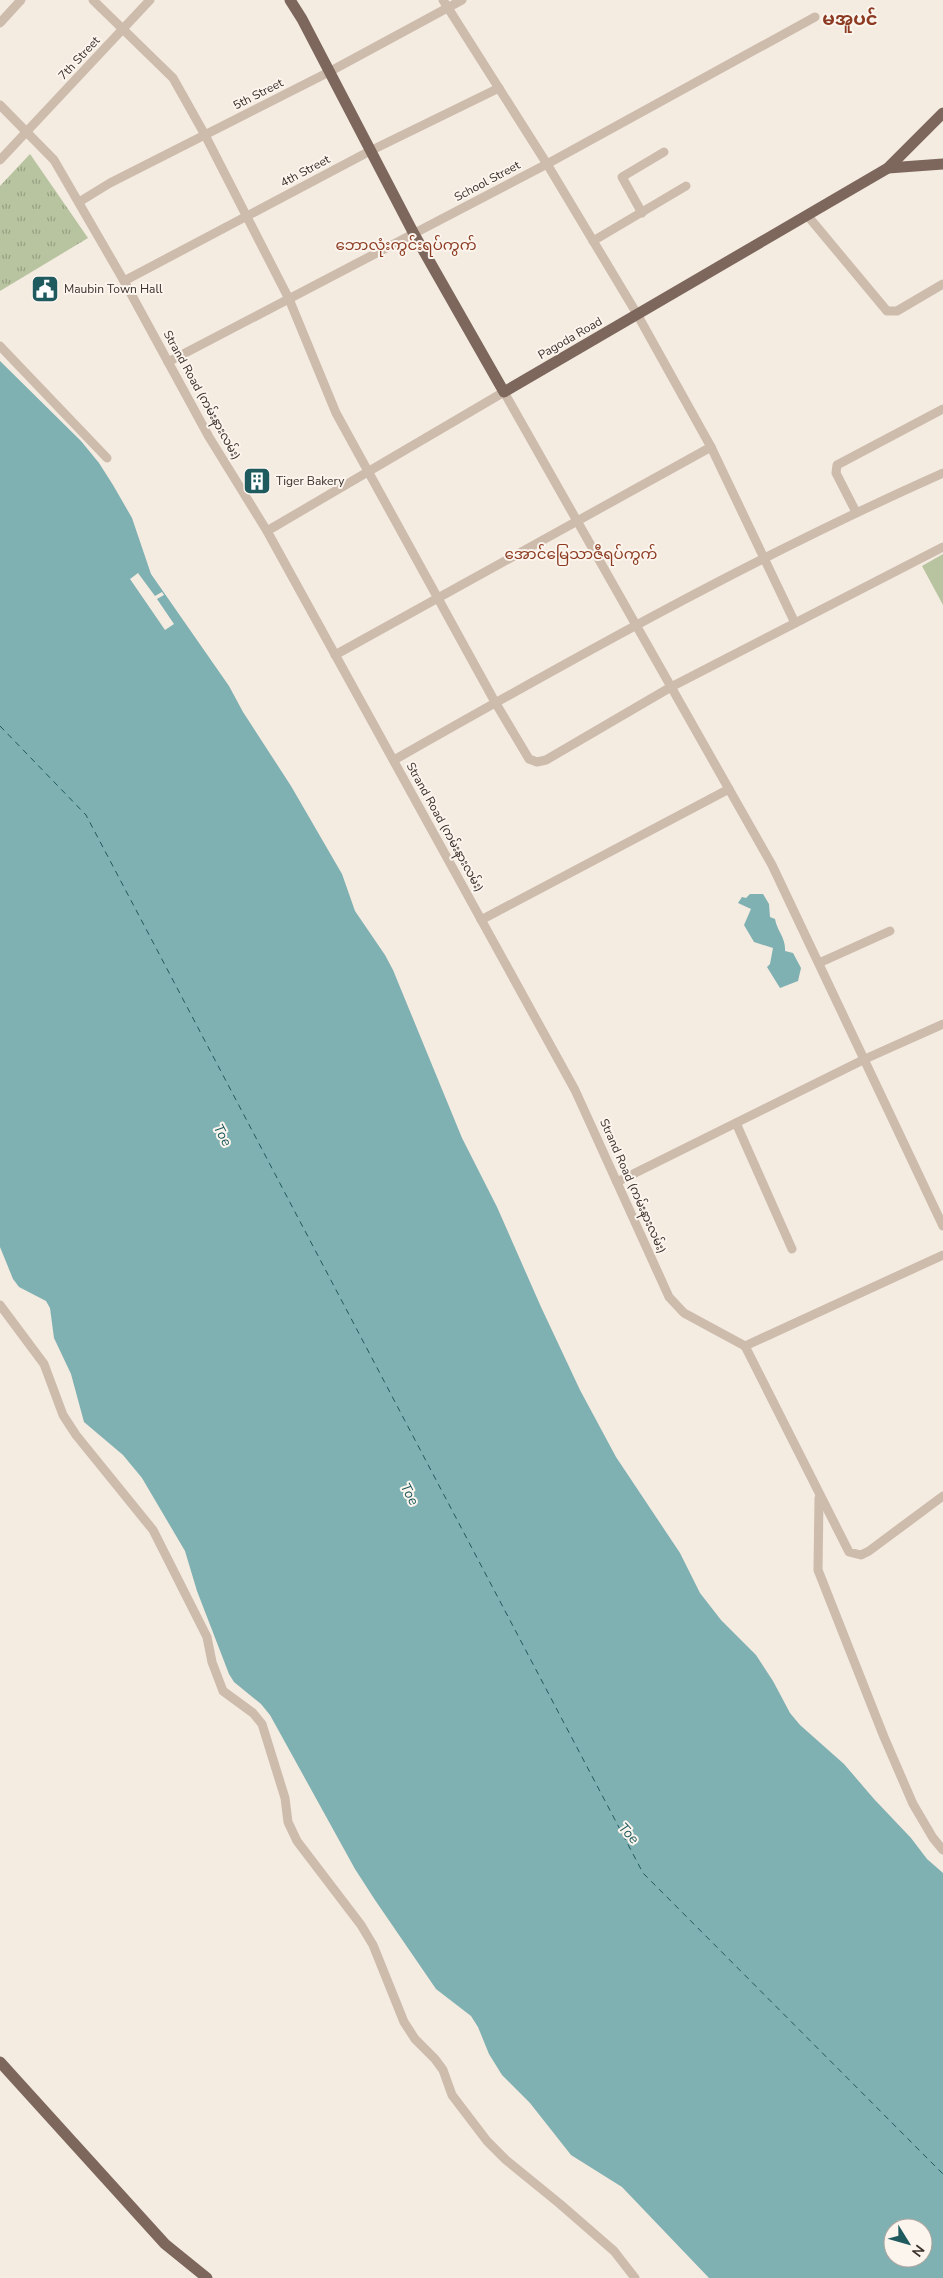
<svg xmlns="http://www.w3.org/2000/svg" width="943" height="2278" viewBox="0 0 943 2278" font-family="'Nunito Sans','Noto Sans Myanmar',sans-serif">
	<defs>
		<pattern id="park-tufts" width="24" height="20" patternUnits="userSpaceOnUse" patternTransform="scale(1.25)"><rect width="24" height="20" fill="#b8c4a0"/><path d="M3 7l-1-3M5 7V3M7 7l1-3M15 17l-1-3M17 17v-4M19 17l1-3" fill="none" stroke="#97a083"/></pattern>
	</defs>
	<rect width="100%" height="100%" fill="#f4ebe1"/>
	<path fill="#b8c4a0" d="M943 554V605L922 566Z"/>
	<path fill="url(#park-tufts)" d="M30 154 88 238 0 291V186Z"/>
	<g fill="#7fb0b2" fill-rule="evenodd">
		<path d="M0 361 81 441 99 463 113 485 132 518 151 574 229 686 243 712 291 786 342 874 355 911 385 955 393 970 462 1138 497 1207 541 1307 580 1390 616 1457 680 1553 700 1593 721 1620 756 1655 773 1681 790 1713 800 1725 844 1764 874 1799 911 1838 927 1859 943 1873V2278H709L622 2187 571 2155 530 2103 502 2075 489 2054 478 2027 471 2016 436 1989 375 1900 355 1869 270 1715 261 1704 234 1682 229 1674 197 1591 185 1551 142 1478 123 1455 84 1422 71 1374 54 1338 50 1308 46 1301 19 1287 13 1279 0 1247ZM893 2228H923V2258H893Z"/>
		<path d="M750 894H763L769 904 770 917 775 919C777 931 786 938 785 951L793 953 801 968 798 981 780 988 767 967 770 964 773 948 754 942 744 925 751 909 738 903 742 897 746 898Z"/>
	</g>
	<path fill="#f4ebe1" d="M138 573 155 596 162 592 164 595 157 599 174 624 165 630 130 579Z"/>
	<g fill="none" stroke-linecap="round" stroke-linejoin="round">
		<path stroke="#1f5a5e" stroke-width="1" stroke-dasharray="6 5" stroke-linecap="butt" d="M0 726 86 815 643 1873 943 2174"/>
		<g stroke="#cdbbac" stroke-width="9">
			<path d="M93 0 173 78 205 135 289 299 336 413 495 702 529 759 537 762 546 760 671 687 943 547"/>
			<path d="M443 0 547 164 637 314 711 447 795 623"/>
			<path d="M0 23 21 0"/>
			<path d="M0 105 54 160 124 281 209 437 267 531 575 1090 669 1297 684 1313 745 1346 849 1552 861 1555 869 1551 943 1496"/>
			<path d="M0 160 150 0"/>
			<path d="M79 202 110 183 329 72 462 0"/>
			<path d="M642 213 622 177 664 152"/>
			<path d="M807 215 887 311H897L943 284"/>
			<path d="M593 241 686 186"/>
			<path d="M124 281 370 151 499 88"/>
			<path d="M0 346 107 458"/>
			<path d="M168 362 547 164 815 17"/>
			<path d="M856 512 836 473 837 465 943 409"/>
			<path d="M267 531 504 392 772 865 943 1226"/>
			<path d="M335 655 711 447"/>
			<path d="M394 760C574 658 754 557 943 473"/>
			<path d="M481 920 729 789"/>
			<path d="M819 963 890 931"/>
			<path d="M736 1123 792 1249"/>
			<path d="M617 1182 865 1059 943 1024"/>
			<path d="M0 1305 44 1364 63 1415 76 1435 153 1530 207 1637 212 1662 223 1691 253 1713 262 1724 285 1798 288 1822 297 1841 361 1925 373 1945 404 2022 415 2039 435 2059 443 2070 452 2095 487 2141 506 2160 560 2204 614 2251 635 2278"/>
			<path d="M745 1346 943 1255"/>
			<path d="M819 1498 818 1570 884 1737 913 1804 933 1838 943 1850"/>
		</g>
		<g stroke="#7d675c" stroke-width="11">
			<path d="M290 0 302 19 414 234 504 392 888 168 943 113"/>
			<path d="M888 168 943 164"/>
			<path d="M0 2062 165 2244 207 2278"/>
		</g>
	</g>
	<defs>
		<g id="civic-square" transform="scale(1.4375)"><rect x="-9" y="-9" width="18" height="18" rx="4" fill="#1f5a5e" stroke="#fbf5ee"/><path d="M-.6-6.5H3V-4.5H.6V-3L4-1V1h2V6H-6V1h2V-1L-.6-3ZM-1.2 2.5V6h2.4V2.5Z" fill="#fff"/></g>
		<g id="building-square" transform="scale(1.4375)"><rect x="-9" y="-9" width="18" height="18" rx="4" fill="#1f5a5e" stroke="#fbf5ee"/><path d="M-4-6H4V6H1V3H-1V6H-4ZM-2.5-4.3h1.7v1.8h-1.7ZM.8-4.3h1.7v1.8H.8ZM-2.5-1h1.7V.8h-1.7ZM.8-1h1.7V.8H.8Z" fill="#fff"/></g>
	</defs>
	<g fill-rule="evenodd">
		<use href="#civic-square" x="45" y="289"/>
		<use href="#building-square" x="257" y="481"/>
	</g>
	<g text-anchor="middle" stroke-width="4" stroke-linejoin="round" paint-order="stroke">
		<g font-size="12" fill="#3b302b" stroke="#fbf5ee">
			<text transform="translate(79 58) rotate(-47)" y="4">7th Street</text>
			<text transform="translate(258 94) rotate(-27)" y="4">5th Street</text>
			<text transform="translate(305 171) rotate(-28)" y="4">4th Street</text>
			<text transform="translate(487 181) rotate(-28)" y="4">School Street</text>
			<text transform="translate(570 338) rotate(-30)" y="4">Pagoda Road</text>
			<text transform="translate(202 395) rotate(61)" y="4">Strand Road (ကမ်းနားလမ်း)</text>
			<text transform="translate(445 827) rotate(61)" y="4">Strand Road (ကမ်းနားလမ်း)</text>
			<text transform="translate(633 1186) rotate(66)" y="4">Strand Road (ကမ်းနားလမ်း)</text>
		</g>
		<g font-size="12" fill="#3b302b" stroke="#fbf5ee" text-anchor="start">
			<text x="64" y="293">Maubin Town Hall</text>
			<text x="276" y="485">Tiger Bakery</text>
		</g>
		<g font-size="14" font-style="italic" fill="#1f5a5e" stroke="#fbf5ee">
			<text transform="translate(223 1135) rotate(62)" y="5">Toe</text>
			<text transform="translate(410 1494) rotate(62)" y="5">Toe</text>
			<text transform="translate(629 1833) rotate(47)" y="5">Toe</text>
		</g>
		<g font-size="15" fill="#8c3b22" stroke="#fbf5ee">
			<text x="406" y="250">ဘောလုံးကွင်းရပ်ကွက်</text>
			<text x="581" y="559">အောင်မြေသာဇီရပ်ကွက်</text>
		</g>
		<g font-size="18" font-weight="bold" fill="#8c3b22" stroke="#fbf5ee">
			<text x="850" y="25">မအူပင်</text>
		</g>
	</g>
	<g transform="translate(908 2243) rotate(127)"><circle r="24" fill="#fbf5ee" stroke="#aea6a0"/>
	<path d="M0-4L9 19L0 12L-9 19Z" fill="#1f5a5e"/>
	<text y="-8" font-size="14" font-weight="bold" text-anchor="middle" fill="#3b302b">N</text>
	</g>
</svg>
